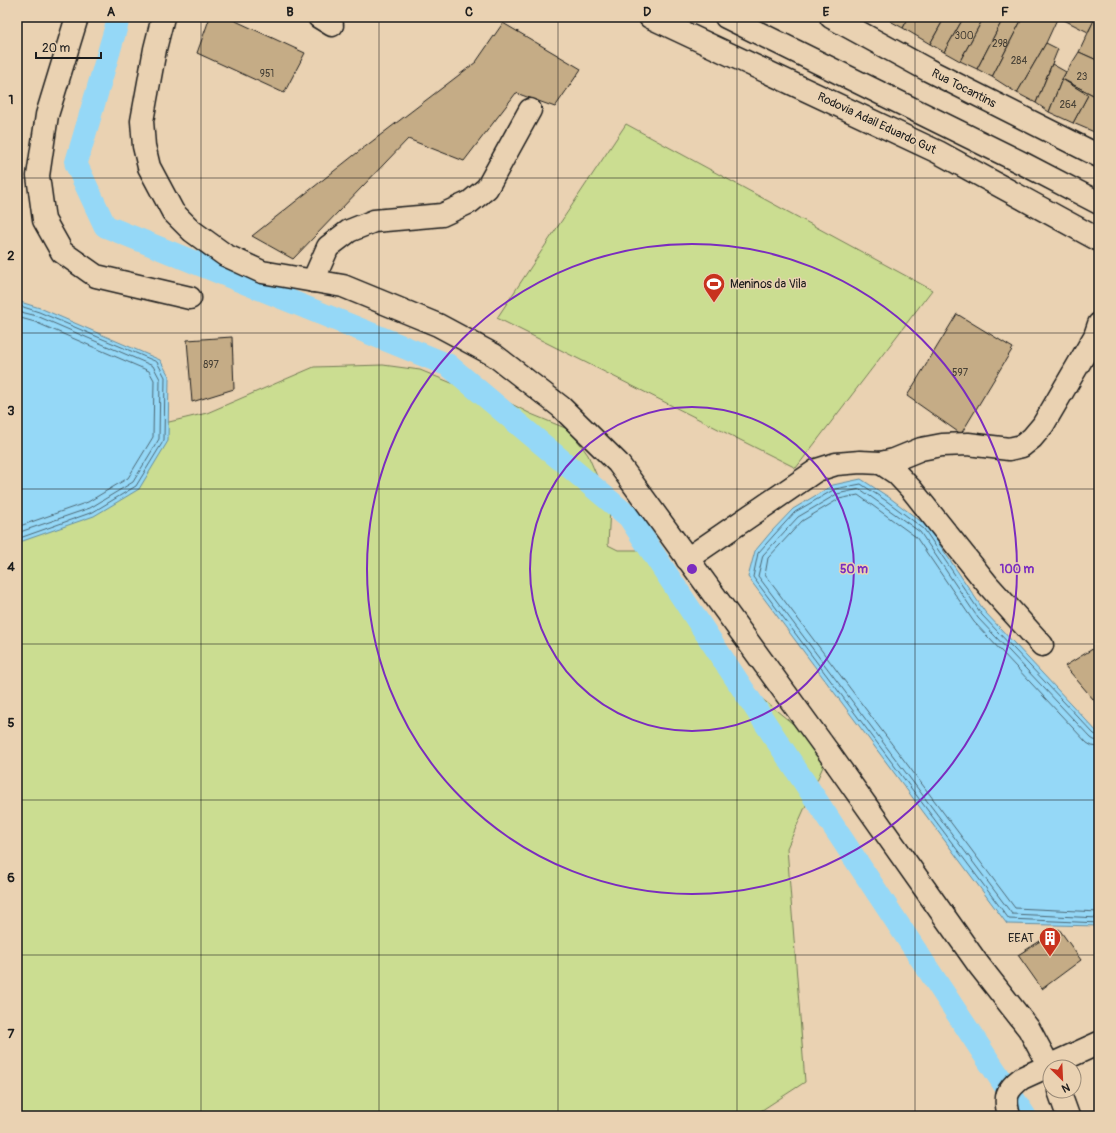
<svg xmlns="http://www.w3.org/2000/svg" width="1116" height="1133" viewBox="0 0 1116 1133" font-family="Pangolin,sans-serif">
	<rect width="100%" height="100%" fill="#ead2b2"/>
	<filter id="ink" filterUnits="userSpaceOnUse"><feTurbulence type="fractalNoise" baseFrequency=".025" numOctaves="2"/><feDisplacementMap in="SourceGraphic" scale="8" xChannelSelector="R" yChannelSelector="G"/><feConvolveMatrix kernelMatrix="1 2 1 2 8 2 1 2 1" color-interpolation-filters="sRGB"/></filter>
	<g filter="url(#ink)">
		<g fill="#cbdd91" stroke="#747c56">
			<path d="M626 124 932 290 796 468 497 318Z"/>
			<path d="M383 365 420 370 454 384 494 395 531 414 570 430 588 455 610 507 608 545 618 550H643L660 564 688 596 756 694 829 753 787 848 805 1082 753 1116H17V512L150 420 169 422 207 413 314 367Z"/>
		</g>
		<g fill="#95d8f7" stroke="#658d9f">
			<path d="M17 301 40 308 160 360 169 376 168 441 139 489 94 516 17 543Z"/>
			<path d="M861 479 890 498 927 526 985 612 1099 734V926L1007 924 748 577 755 551 771 532 793 509 833 485Z"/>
		</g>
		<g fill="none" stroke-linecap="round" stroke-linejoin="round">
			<g stroke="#4c6774" stroke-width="1">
				<path d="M17 305 39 312 157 362 165 377 164 440 136 486 93 512 17 539"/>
				<path d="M17 311 37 316 153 366 160 379 159 439 133 482 90 508 17 533"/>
				<path d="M17 317 35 322 149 371 154 380 153 437 128 478 88 502 17 527"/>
				<path d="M1099 736 1094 734 982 615 924 529 888 502 861 484 835 489 795 512 774 535 758 553 753 577 1009 919 1099 923"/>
				<path d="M1099 741 1094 740 1091 738 978 618 920 532 860 489 837 494 798 517 763 555 758 576 1012 914 1099 918"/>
				<path d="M1099 747 1092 746 1087 743 974 622 916 537 858 495 839 499 802 521 768 558 765 575 1015 908 1099 912"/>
			</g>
			<path stroke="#95d8f7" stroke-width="23" d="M119 17 76 164 105 226 448 365 629 517 1025 1116"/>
		</g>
		<g fill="#c5ac86" stroke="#1c1c1c">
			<path d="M210 17H227L305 53 284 93 197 53Z"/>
			<path d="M892 17H909L903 28 890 21Z"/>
			<path d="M909 17H945L930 44 903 28Z"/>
			<path d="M945 17H964L944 52 930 44Z"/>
			<path d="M964 17H984L960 61 944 52Z"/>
			<path d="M984 17H1004L977 69 960 61Z"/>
			<path d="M1004 17H1023L992 77 977 69Z"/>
			<path d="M1023 17H1058L1046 43 1017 93 992 77Z"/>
			<path d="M1058 17H1096L1088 32Z"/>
			<path d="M1095 18 1099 20V61L1079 52Z"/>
			<path d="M503 23 581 69 555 107 516 93 464 161 408 139 293 259 252 236 353 156 476 62Z"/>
			<path d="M1046 43 1058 49 1036 103 1017 93Z"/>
			<path d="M1079 52 1099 61V98L1062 79Z"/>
			<path d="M1052 64 1066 72 1062 79 1049 112 1036 103Z"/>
			<path d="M1062 79 1099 98V134L1073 123 1088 95Z"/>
			<path d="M1062 79 1088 95 1073 123 1049 112Z"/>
			<path d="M957 314 1013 348 961 434 907 396Z"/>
			<path d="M232 337 234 389 192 402 187 340Z"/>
			<path d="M1099 645V706L1065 666Z"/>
			<path d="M1059 929 1081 960 1042 989 1018 955Z"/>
		</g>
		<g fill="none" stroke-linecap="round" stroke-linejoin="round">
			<g stroke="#1c1c1c" stroke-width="25">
				<g id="minor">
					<path d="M77 17 47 115 38 176 44 220 62 252 96 276 190 298"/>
					<path d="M163 17 155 49 142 121 144 146 149 167 173 212 192 231 225 255 262 272 343 286 438 325 494 355 561 407 618 463 829 753 978 964 1029 1029 1050 1068"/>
					<path d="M319 17 332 25"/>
					<path d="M831 17 928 70 1099 156"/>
					<path d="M313 281 328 247 349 231 374 221 442 215 470 202 487 188 530 110"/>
					<path d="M881 463 896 473 912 490 988 585 1042 645"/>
					<path d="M687 559 817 470 836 464 860 462 881 463 894 460 921 449 942 445 968 444 1009 449 1022 446 1032 438 1043 425 1095 336 1099 324"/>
					<path d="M1059 1091 1068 1116"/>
					<path d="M1009 1116C1004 1097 1006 1090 1022 1078L1099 1043"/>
				</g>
			</g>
			<g stroke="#1c1c1c" stroke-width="25">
				<g id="major">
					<path d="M650 17 938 152 1099 240"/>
					<path d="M726 17 1024 164 1099 203"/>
				</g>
			</g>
			<use href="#minor" stroke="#ead2b2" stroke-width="22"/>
			<use href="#major" stroke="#ead2b2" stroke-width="22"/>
		</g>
	</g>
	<path fill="none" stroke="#1c1c1c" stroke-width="1" stroke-opacity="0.55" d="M201 17V1116M379 17V1116M558 17V1116M737 17V1116M915 17V1116M17 178H1099M17 333H1099M17 489H1099M17 644H1099M17 800H1099M17 955H1099"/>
	<g fill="none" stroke="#7b2cbf" stroke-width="2">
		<circle cx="692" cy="569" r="162"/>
		<circle cx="692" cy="569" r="325"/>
	</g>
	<defs>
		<g id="stadium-pin" transform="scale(1.15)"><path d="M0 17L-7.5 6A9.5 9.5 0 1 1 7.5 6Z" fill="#c8321e" stroke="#ead2b2"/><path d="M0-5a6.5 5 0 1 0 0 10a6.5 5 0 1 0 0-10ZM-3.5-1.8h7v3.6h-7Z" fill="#fff"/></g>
		<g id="building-pin" transform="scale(1.15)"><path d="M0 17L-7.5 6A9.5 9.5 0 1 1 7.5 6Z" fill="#c8321e" stroke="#ead2b2"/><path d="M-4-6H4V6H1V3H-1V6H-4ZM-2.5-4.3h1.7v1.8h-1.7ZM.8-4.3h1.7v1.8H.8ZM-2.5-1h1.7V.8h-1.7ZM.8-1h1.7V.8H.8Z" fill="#fff"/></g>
	</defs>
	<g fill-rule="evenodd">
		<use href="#stadium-pin" x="714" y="284"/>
		<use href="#building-pin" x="1050" y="938"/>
	</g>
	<g text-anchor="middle" stroke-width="3" stroke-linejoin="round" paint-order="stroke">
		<g font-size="10" fill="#464036">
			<text x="964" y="39">300</text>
			<text x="1000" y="47">298</text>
			<text x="1019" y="64">284</text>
			<text x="267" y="77">951</text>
			<text x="1082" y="80">23</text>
			<text x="1068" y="108">264</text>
			<text x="211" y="368">897</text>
			<text x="960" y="376">597</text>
		</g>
		<g font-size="12" fill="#1c1c1c" stroke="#ead2b2">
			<text transform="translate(964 88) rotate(27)" y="4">Rua Tocantins</text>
			<text transform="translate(877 123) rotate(25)" y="4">Rodovia Adail Eduardo Gut</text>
		</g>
		<g font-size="12" fill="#1c1c1c" stroke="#ead2b2" text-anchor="start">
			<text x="730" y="288">Meninos da Vila</text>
			<text x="1034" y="942" text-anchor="end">EEAT</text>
		</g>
	</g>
	<circle cx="692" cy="569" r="6" fill="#7b2cbf" stroke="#ead2b2" stroke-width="2"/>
	<g font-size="12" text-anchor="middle" font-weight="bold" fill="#7b2cbf" stroke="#ead2b2" stroke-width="3" stroke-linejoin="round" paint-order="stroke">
		<text x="854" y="573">50 m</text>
		<text x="1017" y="573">100 m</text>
	</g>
	<rect width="1116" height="1133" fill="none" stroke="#ead2b2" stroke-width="44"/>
	<g transform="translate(1062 1079) rotate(156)"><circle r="19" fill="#ead2b2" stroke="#988976"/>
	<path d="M0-3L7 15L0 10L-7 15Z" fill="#c8321e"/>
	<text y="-6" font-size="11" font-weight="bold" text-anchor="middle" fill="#1c1c1c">N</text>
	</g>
	<path d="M36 52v6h65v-6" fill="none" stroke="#1c1c1c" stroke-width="2"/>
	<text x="42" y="52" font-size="12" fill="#1c1c1c" stroke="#ead2b2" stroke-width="3" paint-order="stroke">20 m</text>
	<rect x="22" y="22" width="1072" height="1089" fill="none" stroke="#1c1c1c" stroke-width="1.5"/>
	<g font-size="13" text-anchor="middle" font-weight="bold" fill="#1c1c1c">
		<text x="111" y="16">A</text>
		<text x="290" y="16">B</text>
		<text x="469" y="16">C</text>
		<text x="647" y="16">D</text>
		<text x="826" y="16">E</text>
		<text x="1005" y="16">F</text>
		<text x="11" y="104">1</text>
		<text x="11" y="260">2</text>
		<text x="11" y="415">3</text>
		<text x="11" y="571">4</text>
		<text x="11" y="727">5</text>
		<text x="11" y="882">6</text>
		<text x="11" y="1038">7</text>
	</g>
</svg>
